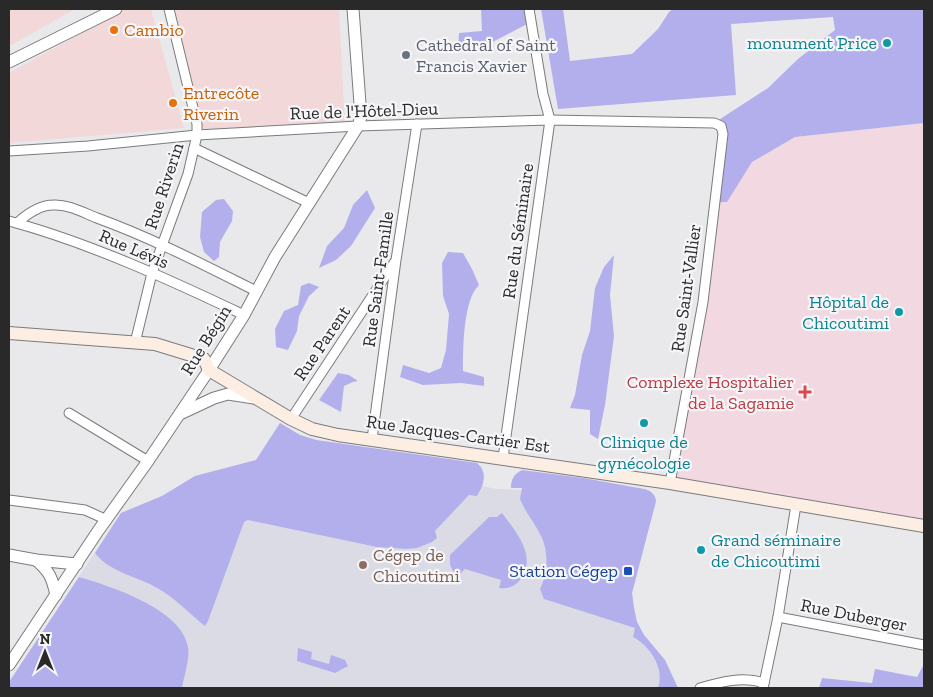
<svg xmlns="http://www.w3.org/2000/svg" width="933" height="697" viewBox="0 0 933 697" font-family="'Zilla Slab',serif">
	<rect width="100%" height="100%" fill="#e9e9ec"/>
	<g fill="#f3d8da">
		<path d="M9 9H75L35 32 9 46Z"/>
		<path d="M126 9H151L184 128 9 143V73Z"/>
		<path d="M175 9H339L345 124 202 129Z"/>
	</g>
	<path fill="#dbdbe5" d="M280 423 300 435 316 440 477 463 482 467 484 473 483 486 496 489 521 490 523 488 583 478 649 490 655 496 656 501 635 582 632 593 634 608 637 622 644 635 665 660 678 688H9V682L121 513 162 496 195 476 256 460Z"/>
	<path fill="#f1d8e1" d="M924 123V526L670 483 715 202 727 201 752 162 795 137Z"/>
	<g fill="#b3afed">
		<path d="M481 9H529L531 22 479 49 458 50 459 33 482 31Z"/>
		<path d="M541 9H563L570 61 632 54 658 29 669 12 673 9H924V123L795 137 752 162 727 202H715L723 135 714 123 768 88 798 59 835 30 833 17 731 24 736 95 558 109Z"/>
		<path d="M367 190 375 208 351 246 336 260 319 268 327 246 344 228 353 205Z"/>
		<path d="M224 199 233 211 232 221 220 242 219 257 214 261 204 252 200 237 202 212 216 200Z"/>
		<path d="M448 252 463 253 472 269 479 285C463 300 463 349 463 371L484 377V386L461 383 423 385 400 377 403 365 429 373 441 368 446 350 449 314 443 296 442 263Z"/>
		<path d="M614 255 610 295 614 336 605 405 598 439 590 434V410L570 408 575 395 582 355 590 331 595 288 604 267Z"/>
		<path d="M309 283 319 287 309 296 299 316 297 331 288 350 276 347 275 329 284 311 298 305 301 286Z"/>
		<path d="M338 373 349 375 358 381 353 382 344 386 341 412 319 400Z"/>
		<path d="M280 423 300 435 316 440 477 463C488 473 484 484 477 496L469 495 435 531 437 538 432 542 417 548 407 549 377 547 248 520 244 522 208 621 205 626C190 614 176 599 159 589 138 576 110 573 95 553L121 513 162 496 195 476 256 460Z"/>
		<path d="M522 470 583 478 644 489C651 491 655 494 656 501L632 593 634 608 637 622 644 635 665 660 678 688H658C665 668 650 646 633 637L635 628 544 599 540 589C548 574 549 552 541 536 535 523 525 512 520 499L522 488H511C511 479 514 474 522 470Z"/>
		<path d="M502 513C516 532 538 556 520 580 514 587 508 589 499 588L501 580 465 569 458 576 455 575 450 565V555L489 517H497Z"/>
		<path d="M79 577C110 586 182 609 188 647 190 660 184 675 182 688H9V682Z"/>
		<path d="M298 648 312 652 311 659 329 664 331 655 345 660 348 666 335 673 297 661Z"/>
		<path d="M924 664V688H819L822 678 872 683 875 669 917 677Z"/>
	</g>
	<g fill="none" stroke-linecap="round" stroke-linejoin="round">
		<g stroke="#7b7b7d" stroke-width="11">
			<g id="minor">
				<path d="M194 148 309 203"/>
				<path d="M9 151 88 146 197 135 358 126 550 120 714 123 721 126 723 134 703 302 670 483"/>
				<path d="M9 221C90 243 168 279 244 315"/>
				<path d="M17 223C27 214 39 205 53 205 68 204 84 213 97 218 152 238 204 265 256 291"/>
				<path d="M135 343 152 273 188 174 197 135V124L169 9"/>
				<path d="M69 413 148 461"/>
				<path d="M291 419 394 263"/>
				<path d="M372 439 396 260 417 124"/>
				<path d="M503 458 550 120 543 94 529 9"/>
				<path d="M9 500 85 510 107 520"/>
				<path d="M778 617 924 645"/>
				<path d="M700 688C720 682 743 676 764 683"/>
				<path d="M763 688 778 617 796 505"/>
			</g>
		</g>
		<g stroke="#7b7b7d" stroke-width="13">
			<g id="tertiary">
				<path d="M9 62 116 9"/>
				<path d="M182 413 214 398 228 394 254 398"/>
				<path d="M9 555 36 560 77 564"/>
				<path d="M36 560C49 571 52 577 56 595"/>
				<path d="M9 665 98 531 148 461 209 370 244 315 275 257 358 126 361 117 353 9"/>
			</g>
		</g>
		<g stroke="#7b7b7d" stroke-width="14">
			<path id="secondary" d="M9 333 155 344 204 359 209 370 291 419 312 429 338 435 670 483 924 526"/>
		</g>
		<use href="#minor" stroke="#fff" stroke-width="9"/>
		<use href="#tertiary" stroke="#fff" stroke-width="11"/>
		<use href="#secondary" stroke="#fdeee3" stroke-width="12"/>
	</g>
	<g fill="#e8710a" stroke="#f6f6f9" stroke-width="2">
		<circle cx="114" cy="30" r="5"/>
		<circle cx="173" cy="103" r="5"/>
	</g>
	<g fill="#0f9aa8" stroke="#f6f6f9" stroke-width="2">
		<circle cx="887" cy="43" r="5"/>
		<circle cx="899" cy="312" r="5"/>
		<circle cx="644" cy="423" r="5"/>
		<circle cx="701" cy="550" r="5"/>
	</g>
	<circle fill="#6b7280" stroke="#f6f6f9" stroke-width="2" cx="406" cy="55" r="5"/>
	<path fill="#e0444e" stroke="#f6f6f9" stroke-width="2" d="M802.5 384.5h5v5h5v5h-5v5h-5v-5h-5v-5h5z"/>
	<circle fill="#8d6e63" stroke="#f6f6f9" stroke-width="2" cx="363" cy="565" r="5"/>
	<rect fill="#1a4fb4" stroke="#f6f6f9" stroke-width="2" x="623" y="566" width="10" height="10" rx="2.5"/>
	<g text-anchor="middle" stroke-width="4.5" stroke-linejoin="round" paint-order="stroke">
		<g font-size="18" fill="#c56008" stroke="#f6f6f9" text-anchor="start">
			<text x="124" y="36">Cambio</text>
			<text x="183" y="99">Entrecôte<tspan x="183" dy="21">Riverin</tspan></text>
		</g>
		<g font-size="18" fill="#0d838f" stroke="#f6f6f9" text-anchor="end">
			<text x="877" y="49">monument Price</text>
			<text x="889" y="308">Hôpital de<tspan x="889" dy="21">Chicoutimi</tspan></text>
			<text x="644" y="448" text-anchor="middle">Clinique de<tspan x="644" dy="21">gynécologie</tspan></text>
			<text x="711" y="546" text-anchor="start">Grand séminaire<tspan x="711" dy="21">de Chicoutimi</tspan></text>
		</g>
		<g font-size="18" fill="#5b616d" stroke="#f6f6f9" text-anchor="start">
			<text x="416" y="51">Cathedral of Saint<tspan x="416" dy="21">Francis Xavier</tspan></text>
		</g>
		<g font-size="18" fill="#29292a" stroke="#f6f6f9">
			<text transform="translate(364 111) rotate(-2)" y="6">Rue de l'Hôtel-Dieu</text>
			<text transform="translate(164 186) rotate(-72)" y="6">Rue Riverin</text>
			<text transform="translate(518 231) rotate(-82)" y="6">Rue du Séminaire</text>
			<text transform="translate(134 249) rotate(23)" y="6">Rue Lévis</text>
			<text transform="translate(378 279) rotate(-82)" y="6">Rue Saint-Famille</text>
			<text transform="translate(686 288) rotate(-82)" y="6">Rue Saint-Vallier</text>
			<text transform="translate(206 340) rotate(-58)" y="6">Rue Bégin</text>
			<text transform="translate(322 343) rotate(-56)" y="6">Rue Parent</text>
			<text transform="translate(458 434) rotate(8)" y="6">Rue Jacques-Cartier Est</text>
			<text transform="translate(854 615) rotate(11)" y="6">Rue Duberger</text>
		</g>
		<g font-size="18" fill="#be3a42" stroke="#f6f6f9" text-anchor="end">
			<text x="794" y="388">Complexe Hospitalier<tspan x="794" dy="21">de la Sagamie</tspan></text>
		</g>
		<g font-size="18" fill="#785e54" stroke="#f6f6f9" text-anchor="start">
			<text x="373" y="561">Cégep de<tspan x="373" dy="21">Chicoutimi</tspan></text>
		</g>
		<g font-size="18" fill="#164399" stroke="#f6f6f9" text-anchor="end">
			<text x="618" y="577">Station Cégep</text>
		</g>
	</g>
	<rect width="933" height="697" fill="none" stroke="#29292a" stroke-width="20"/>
	<g transform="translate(45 652)" stroke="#f6f6f9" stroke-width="4" paint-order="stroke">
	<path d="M0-4L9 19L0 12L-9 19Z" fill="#29292a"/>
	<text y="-8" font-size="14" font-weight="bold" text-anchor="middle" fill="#29292a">N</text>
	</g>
</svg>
